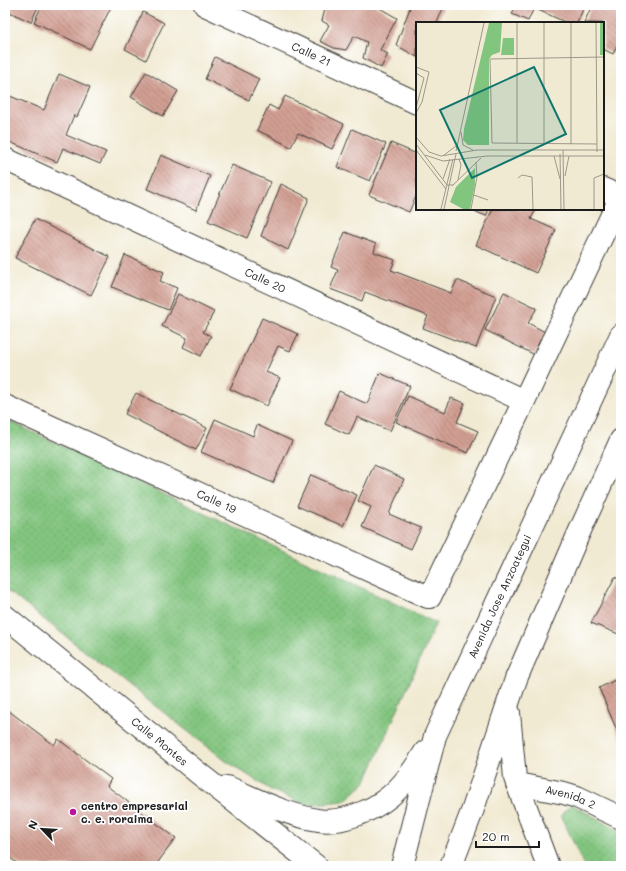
<svg xmlns="http://www.w3.org/2000/svg" width="626" height="871" viewBox="0 0 626 871" font-family="Mali,sans-serif">
	<defs>
		<pattern id="grass-dots" width="8" height="8" patternUnits="userSpaceOnUse"><rect width="8" height="8" fill="#82c57f"/><path d="M2 2h.1M6 6h.1" fill="none" stroke="#70a96d" stroke-width="1.8" stroke-linecap="round"/></pattern>
		<pattern id="building-back-hatch" width="6" height="6" patternUnits="userSpaceOnUse"><rect width="6" height="6" fill="#d29f93"/><path d="M-1 5l2 2M0 0l6 6M5-1l2 2" fill="none" stroke="#aa8177"/></pattern>
	</defs>
	<rect width="100%" height="100%" fill="#fff"/>
	<filter id="ink" filterUnits="userSpaceOnUse"><feTurbulence type="fractalNoise" baseFrequency=".025" numOctaves="2"/><feDisplacementMap in="SourceGraphic" scale="8" xChannelSelector="R" yChannelSelector="G"/><feConvolveMatrix kernelMatrix="1 2 1 2 8 2 1 2 1" color-interpolation-filters="sRGB"/></filter>
	<filter id="wash" filterUnits="userSpaceOnUse"><feTurbulence type="fractalNoise" baseFrequency=".012" numOctaves="4" result="noise"/><feDisplacementMap in="SourceGraphic" scale="16" xChannelSelector="R" yChannelSelector="G"/><feGaussianBlur stdDeviation="0.9" result="paint"/><feColorMatrix in="noise" values="0 0 0 0 0 0 0 0 0 0 0 0 0 0 0 0 0 1.4 0 .05"/><feComposite in="paint" operator="in"/></filter>
	<g filter="url(#wash)">
		<rect width="100%" height="100%" fill="#f1ead3"/>
		<g fill="url(#grass-dots)" stroke="#4f704e">
			<path d="M5 419 436 623 365 783 344 801 307 805 271 790 226 761 5 589Z"/>
			<path d="M571 804 621 832V866H584L561 815Z"/>
		</g>
		<g id="blocks">
			<g fill="url(#building-back-hatch)">
				<path d="M5 5H39L31 22 5 10Z"/>
				<path d="M42 5H106L111 7 90 49 34 22Z"/>
				<path d="M293 5H308L305 10Z"/>
				<path d="M326 5H376V6L397 18 380 50 388 54 381 68 363 58 367 42 354 36 346 50 334 48 320 41 329 25 322 21Z"/>
				<path d="M411 5H437L443 8 437 23H417V57L396 45Z"/>
				<path d="M516 5H585L577 23H567L534 8 528 21 512 14Z"/>
				<path d="M592 5H621V38L613 54 603 49V23H584Z"/>
				<path d="M143 12 164 23 146 60 125 49Z"/>
				<path d="M215 57 259 79 249 100 205 79Z"/>
				<path d="M146 72 178 91 163 116 131 97Z"/>
				<path d="M59 74 90 87 77 117 74 115 66 135 106 152 100 164 63 148 57 162 5 140V94L44 110Z"/>
				<path d="M285 96 344 124 332 149 298 133 291 147 257 130 269 105 278 110Z"/>
				<path d="M352 129 386 144 370 181 337 167Z"/>
				<path d="M391 143 417 154V194L409 212 369 195Z"/>
				<path d="M161 155 210 176 196 210 147 189Z"/>
				<path d="M232 165 271 182 247 238 208 221Z"/>
				<path d="M281 184 309 198 288 250 261 236Z"/>
				<path d="M469 209H489L486 216Z"/>
				<path d="M493 209H536L531 219 556 230 536 273 476 245Z"/>
				<path d="M35 219 110 257 91 295 15 258Z"/>
				<path d="M345 232 376 244 374 252 395 260 391 270 451 293 457 280 496 296 476 348 423 328 428 316 365 292 362 301 330 289 338 270 331 267Z"/>
				<path d="M125 255 164 272 160 281 177 288 168 310 112 287Z"/>
				<path d="M504 292 537 308 528 323 547 333 535 355 485 330Z"/>
				<path d="M178 294 214 312 203 332 211 336 201 356 183 347 187 338 162 326Z"/>
				<path d="M262 318 298 334 290 351 278 346 266 372 280 378 267 406 230 389Z"/>
				<path d="M380 373 410 386 390 431 357 417 349 435 325 424 339 391 367 404Z"/>
				<path d="M136 393 207 428 196 450 125 414Z"/>
				<path d="M408 396 445 412 451 398 465 403 457 422 478 431 468 453 396 422Z"/>
				<path d="M215 419 253 436 257 425 292 441 273 483 201 452Z"/>
				<path d="M374 465 404 479 389 514 421 528 411 549 362 527 371 507 358 501Z"/>
				<path d="M311 475 357 495 343 526 297 506Z"/>
				<path d="M615 577 621 580V635L591 623Z"/>
				<path d="M621 677V740L599 688Z"/>
				<path d="M5 708 54 745 58 739 111 779 107 786 176 838 155 866H21L5 854Z"/>
			</g>
		</g>
	</g>
	<g filter="url(#ink)">
		<use href="#blocks" fill-opacity="0" stroke="#3c3b37" stroke-width="1"/>
		<g fill="none" stroke-linecap="round" stroke-linejoin="round">
			<g stroke="#3c3b37" stroke-width="24">
				<g id="minor">
					<path id="s1" d="M205 5 417 103"/>
					<path id="s2" d="M5 159 524 401"/>
					<path d="M603 189 621 197"/>
					<path id="s3" d="M5 406 428 597H430L524 401 621 196"/>
					<path id="s4" d="M5 616 202 776 316 866"/>
					<path d="M509 713 515 778 548 866"/>
					<path id="s5" d="M517 784 564 793 577 797 621 818"/>
					<path d="M227 787C256 799 286 815 318 820 340 824 372 811 389 797 404 785 415 768 425 752"/>
					<path id="s6" d="M402 866 435 736 621 335"/>
					<path d="M451 866 473 809 516 679 578 535 621 440"/>
				</g>
			</g>
			<use href="#minor" stroke="#fff" stroke-width="22"/>
		</g>
	</g>
	<circle fill="#b5179e" stroke="#fff" stroke-width="1.5" cx="73" cy="812" r="4"/>
	<g text-anchor="middle" stroke-width="3.5" stroke-linejoin="round" paint-order="stroke">
		<g font-size="11" fill="#1c1c1c" stroke="#fff">
			<text dy="4" stroke="none"><textPath href="#s1" startOffset="117">Calle 21</textPath></text>
			<text dy="4" stroke="none"><textPath href="#s2" startOffset="287">Calle 20</textPath></text>
			<text dy="4" stroke="none"><textPath href="#s3" startOffset="232">Calle 19</textPath></text>
			<text dy="4" stroke="none"><textPath href="#s6" startOffset="288">Avenida Jose Anzoategui</textPath></text>
			<text dy="4" stroke="none"><textPath href="#s4" startOffset="199">Calle Montes</textPath></text>
			<text dy="4" stroke="none"><textPath href="#s5" startOffset="55">Avenida 2</textPath></text>
		</g>
		<g font-size="11" font-weight="bold" fill="#1c1c1c" stroke="#fff" text-anchor="start">
			<text x="81" y="810">centro empresarial<tspan x="81" dy="13">c. e. roraima</tspan></text>
		</g>
	</g>
	<g transform="translate(416 22)">
		<rect width="188" height="188" fill="#f1ead3"/>
		<path d="M73 1H86L84 30 76 33 73 37V123H52L47 118 48 107ZM59 146V163L54 187H47L34 180 40 165Z" fill="#82c57f"/>
		<path d="M184 1H188V33H184ZM87 16H98V33H85Z" fill="#82c57f"/>
		<path fill="none" stroke="#9c988a" stroke-width="1" d="M101 1V121M128 1V121M155 1V122M180 1 181 130M0 45 13 50 6 80 0 91M0 51 8 56 0 86M45 110 47 123 57 128M0 115 13 130 25 134 61 128H188M0 122 31 163H37M181 122 76 121 74 37 188 35M0 128 30 167M147 128 148 187M40 129 68 1M144 132 145 187M9 133 27 139 71 134H188M28 133 40 124M138 134 144 157M149 154 153 134M102 156 106 153 116 155 117 187M27 157 34 137M42 158 45 143 43 137M36 164 65 136M58 173 72 178M25 187 37 137M28 187 40 132M55 187 61 155 60 140M178 187V156L188 152"/>
		<path fill="#0f766e" fill-opacity="0.15" stroke="#0f766e" stroke-width="2" d="M118 45 150 112 56 156 24 88Z"/>
		<rect width="188" height="188" fill="none" stroke="#1c1c1c" stroke-width="2"/>
	</g>
	<rect width="626" height="871" fill="none" stroke="#fff" stroke-width="20"/>
	<g transform="translate(42 829) rotate(295)" stroke="#ffffff" stroke-width="3" paint-order="stroke">
	<path d="M0-3L7 15L0 10L-7 15Z" fill="#1c1c1c"/>
	<text y="-6" font-size="11" font-weight="bold" text-anchor="middle" fill="#1c1c1c">N</text>
	</g>
	<path d="M476 841v6h63v-6" fill="none" stroke="#1c1c1c" stroke-width="2"/>
	<text x="482" y="841" font-size="12" fill="#1c1c1c" stroke="#ffffff" stroke-width="3" paint-order="stroke">20 m</text>
</svg>
